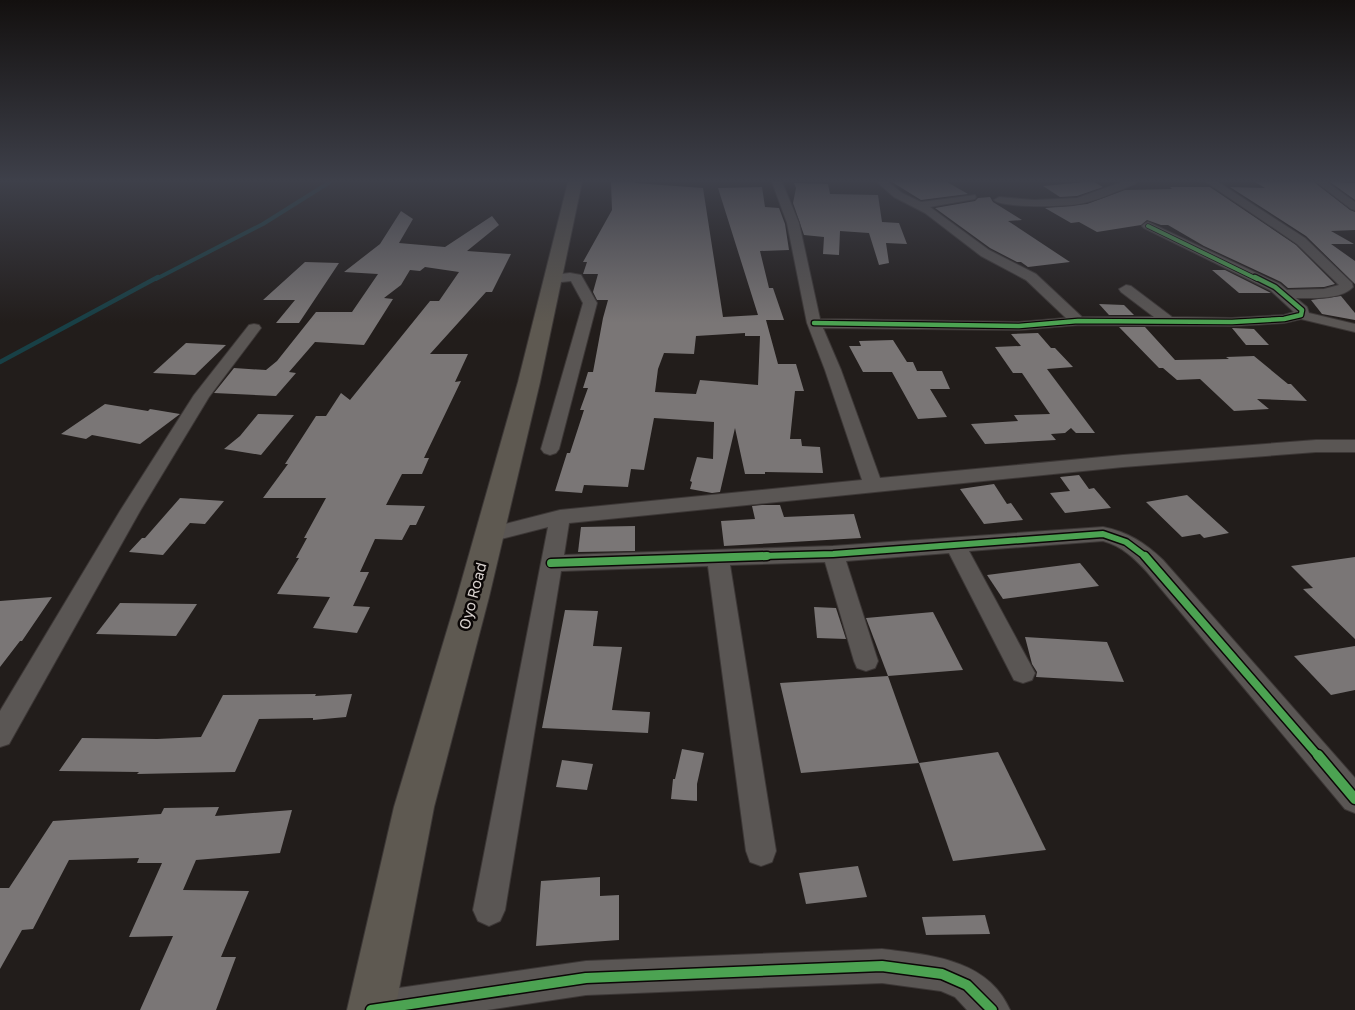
<svg xmlns="http://www.w3.org/2000/svg" width="1355" height="1010" viewBox="0 0 1355 1010" font-family="'Golos Text',sans-serif">
	<rect width="100%" height="100%" fill="#221d1b"/>
	<g fill="none" stroke-linecap="round" stroke-linejoin="round">
		<path stroke="#184046" stroke-width="4" d="M156 279 263 224 330 182"/>
		<path stroke="#184046" stroke-width="4.5" d="M0 362 158 277"/>
	</g>
	<g fill="#7a7676" fill-rule="evenodd">
		<path d="M611 182H635V183L703 188 723 317 758 315 718 188 762 187 765 207 779 208 785 224 789 250 760 251 769 288H773L784 320H766L778 364H796L804 391H795L790 439H801L802 446 820 447 823 473 765 472V474H745L735 428 720 492 712 493 690 489 692 482 690 481 697 457 713 459 714 422 654 418 644 470 631 469 628 487 584 485 582 493 555 491 567 453H570L584 410H580L588 388H583L588 372H593L603 318 608 300H597L593 292 598 274H583L587 262H583L612 210ZM745 333V336H760L758 385 700 380 696 394 655 392 658 369 664 353 694 354 696 336Z"/>
		<path d="M892 182H947L968 194 921 200Z"/>
		<path d="M1086 182H1094L1103 187 1077 196 1060 197 1043 186Z"/>
		<path d="M1255 182H1314L1350 210 1355 212V230L1331 231 1354 244H1331L1355 261V284L1306 236 1230 187 1265 188Z"/>
		<path d="M1330 182 1355 183V200Z"/>
		<path d="M794 183 828 184 830 194 878 195 882 222 899 223 907 244 886 243 889 263 879 265 869 233 840 231 839 255 823 254 824 237 804 235 793 203 796 188Z"/>
		<path d="M1170 187H1210L1296 245 1335 284 1324 287 1288 288 1281 282 1204 246 1168 225H1161L1147 220 1141 225 1097 232 1079 222 1071 223 1045 208 1087 204 1125 190 1172 189Z"/>
		<path d="M990 197 993 202 1022 220 1008 221 1070 262 1028 267 1021 262H1017L990 248 935 208 975 201 978 198Z"/>
		<path d="M401 211 413 219 399 243 445 247 492 216 499 225 467 251 511 254 492 292H486L430 354H468L455 382 461 381 424 458H429L422 474H402L386 505 425 506 416 525H410L402 540 375 539 360 572H369L353 606 370 607 357 633 313 628 330 597 277 594 299 558H296L307 538H304L326 498H263L288 464H285L316 416H326L341 393 350 400 430 301H439L459 272 425 267 420 271 410 270 401 285 384 298 393 299 364 345 315 342 289 372 296 373 276 396 214 393 234 368 266 370 277 361 316 312H352L378 274 344 272 380 244Z"/>
		<path d="M305 262 339 263 299 323H276L295 300H263Z"/>
		<path d="M1212 270H1225L1271 293H1239Z"/>
		<path d="M1341 296 1355 313V320L1322 314 1311 300Z"/>
		<path d="M1099 304 1124 305 1134 315H1109Z"/>
		<path d="M1119 327H1145L1175 360 1229 359 1226 357 1254 356 1288 384H1291L1307 401 1257 399 1269 409 1234 411 1200 379 1177 380 1163 368H1159Z"/>
		<path d="M1232 328 1254 329 1269 345H1246Z"/>
		<path d="M1038 333 1051 348H1055L1073 367 1047 369 1095 433H1076L1071 428 1065 433 1051 434 1056 440 985 444 971 424 1018 421 1014 415 1050 414 1022 373H1013L995 347 1021 346 1011 334Z"/>
		<path d="M893 340 907 362H913L917 371H942L950 389H930L947 417 918 419 892 372H863L849 346H861L859 341Z"/>
		<path d="M186 343 226 345 195 375 153 373Z"/>
		<path d="M105 404 148 411 150 409 180 414 140 444 92 435 86 439 61 434Z"/>
		<path d="M258 414 294 415 261 455 224 449 240 436Z"/>
		<path d="M1079 475 1089 489 1094 488 1111 508 1065 513 1050 493 1070 491 1060 477Z"/>
		<path d="M994 484 1007 504 1011 503 1023 520 984 524 960 489Z"/>
		<path d="M1187 495 1229 533 1204 538 1200 534 1182 537 1146 502Z"/>
		<path d="M180 498 224 501 205 524 190 523 163 555 129 552 142 538H145Z"/>
		<path d="M762 505H780L784 517 854 514 861 538 724 546 721 521 755 519 752 506Z"/>
		<path d="M635 526V551L578 552 581 527Z"/>
		<path d="M1355 557V639L1303 589 1313 588 1291 566Z"/>
		<path d="M1080 563 1099 586 1003 599 987 575Z"/>
		<path d="M52 597 22 641H20L0 667V601Z"/>
		<path d="M120 603 197 604 176 636 96 634Z"/>
		<path d="M814 607 836 608 846 639 817 638Z"/>
		<path d="M565 610 598 611 593 646 622 647 612 710 650 712 648 733 542 728Z"/>
		<path d="M933 612 963 670 888 676 866 618Z"/>
		<path d="M1025 637 1107 642 1124 682 1036 677 1037 672 1032 664Z"/>
		<path d="M1355 646V690L1331 695 1294 656Z"/>
		<path d="M888 676 919 763 801 773 780 683Z"/>
		<path d="M316 694 315 696 352 694 346 717 313 720V718L259 719 235 772 137 774 139 772 59 771 82 738 157 739 201 737 223 695Z"/>
		<path d="M682 749 704 753 697 784V801L671 799 673 779H675Z"/>
		<path d="M998 752 1046 850 953 861 919 763Z"/>
		<path d="M562 760 593 764 587 790 556 787Z"/>
		<path d="M219 807 215 816 292 810 280 853 196 860 183 890 249 891 221 957H236L216 1010H140L173 936 129 937 162 863H137L139 858 69 860 33 929 22 930 0 969V888H9L53 821 161 814 164 808Z"/>
		<path d="M858 866 867 897 806 904 799 873Z"/>
		<path d="M600 877V896L619 895V940L536 946 541 881Z"/>
		<path d="M985 915 990 934 926 935 922 917Z"/>
	</g>
	<g fill="none" stroke-linecap="round" stroke-linejoin="round">
		<g stroke="#3c3736" stroke-width="2">
			<g id="minor">
				<path d="M772 182H782L799 223 820 319 1019 322 1066 318 1026 280 981 256 925 213 894 197 877 182H888L902 193 921 202 975 195 976 197 975 199 930 207 989 250 1036 274 1082 317H1154L1121 292 1119 289 1126 285 1131 286 1172 317 1232 318 1284 315 1294 312 1270 290 1144 228 1142 226 1144 224 1148 222 1280 284 1287 290 1324 289 1339 285 1297 244 1206 182H1218L1305 238 1352 283 1353 287C1341 300 1312 298 1296 298L1307 307 1309 313 1355 324V332L1301 319 1284 323 1232 326 1078 325 1019 330 823 328 841 370 880 478 1123 455 1316 440H1355V452H1316L1123 467 569 523 564 555 833 546 1103 527C1128 532 1144 542 1163 560L1355 778V813L1345 809 1147 572C1134 558 1122 546 1103 541L969 551 1035 673 1032 680 1023 683 1014 680 949 553 846 561 878 661 875 668 866 671 857 668 854 661 825 562 730 565 776 851 772 862 761 866 750 862 746 851 708 566 561 571 505 910 500 921 489 926 478 921 473 910 548 527 489 542 482 540 479 535 482 530 560 510 862 480 825 370 807 323 787 223Z"/>
				<path d="M1122 182H1136L1135 184C1117 191 1098 201 1079 204 1065 207 1002 208 994 200L999 197 1034 200 1077 198Z"/>
				<path d="M1316 182H1327L1355 202V210L1351 209Z"/>
				<path d="M570 273 581 275 597 303 559 449 556 453 550 455 544 453 541 449 583 303 571 281 552 283 545 279 552 275Z"/>
				<path d="M254 324 259 325 261 328 209 397 140 511 9 744 0 747V711L120 511 194 395 249 325Z"/>
				<path d="M882 949C930 955 988 959 1010 1010H967L955 997 941 991 882 983 586 995 487 1010H353L359 998 371 992 586 961Z"/>
			</g>
		</g>
		<g stroke="#3c3736" stroke-width="2">
			<path id="trunk" d="M568 182H582L540 382 489 597 434 807 395 1010H347L394 807 457 597 518 382Z"/>
		</g>
		<use href="#minor" fill="#5a5654" fill-rule="evenodd"/>
		<use href="#trunk" fill="#5e5951" fill-rule="evenodd"/>
		<g stroke="#0b0706" stroke-width="5.5">
			<path id="cycleway-far4" d="M1148 226 1257 279"/>
		</g>
		<g stroke="#0b0706" stroke-width="7">
			<path id="cycleway-far3" d="M814 323 1019 326 1078 321 1232 322 1284 319 1301 315 1302 310 1275 287 1255 277"/>
		</g>
		<g stroke="#0b0706" stroke-width="9">
			<path id="cycleway-far2" d="M728 557 833 554 1103 534 1126 542 1146 557"/>
		</g>
		<g stroke="#0b0706" stroke-width="11">
			<g id="cycleway-far1">
				<path d="M1145 556 1319 757"/>
				<path d="M551 563 767 556"/>
			</g>
		</g>
		<g stroke="#0b0706" stroke-width="13">
			<g id="cycleway">
				<path d="M1318 755 1355 799"/>
				<path d="M371 1010 586 978 882 966 942 974 967 985 992 1010"/>
			</g>
		</g>
		<use href="#cycleway-far4" stroke="#4ca352" stroke-width="4"/>
		<use href="#cycleway-far3" stroke="#4ca352" stroke-width="4.5"/>
		<use href="#cycleway-far2" stroke="#4ca352" stroke-width="6"/>
		<use href="#cycleway-far1" stroke="#4ca352" stroke-width="8"/>
		<use href="#cycleway" stroke="#4ca352" stroke-width="10"/>
	</g>
	<linearGradient id="sky" x2="0" y2="1"><stop stop-color="#13100f"/><stop offset="0.56" stop-color="#3e404a"/><stop offset="1" stop-color="#3e404a" stop-opacity="0"/></linearGradient>
	<rect width="1355" height="323" fill="url(#sky)"/>
	<g text-anchor="middle" stroke-width="5" stroke-linejoin="round" paint-order="stroke">
		<g font-size="15" fill="#d7d0cd" stroke="#0b0706">
			<text transform="translate(473 596) rotate(-75)" y="5">Oyo Road</text>
		</g>
	</g>
</svg>
